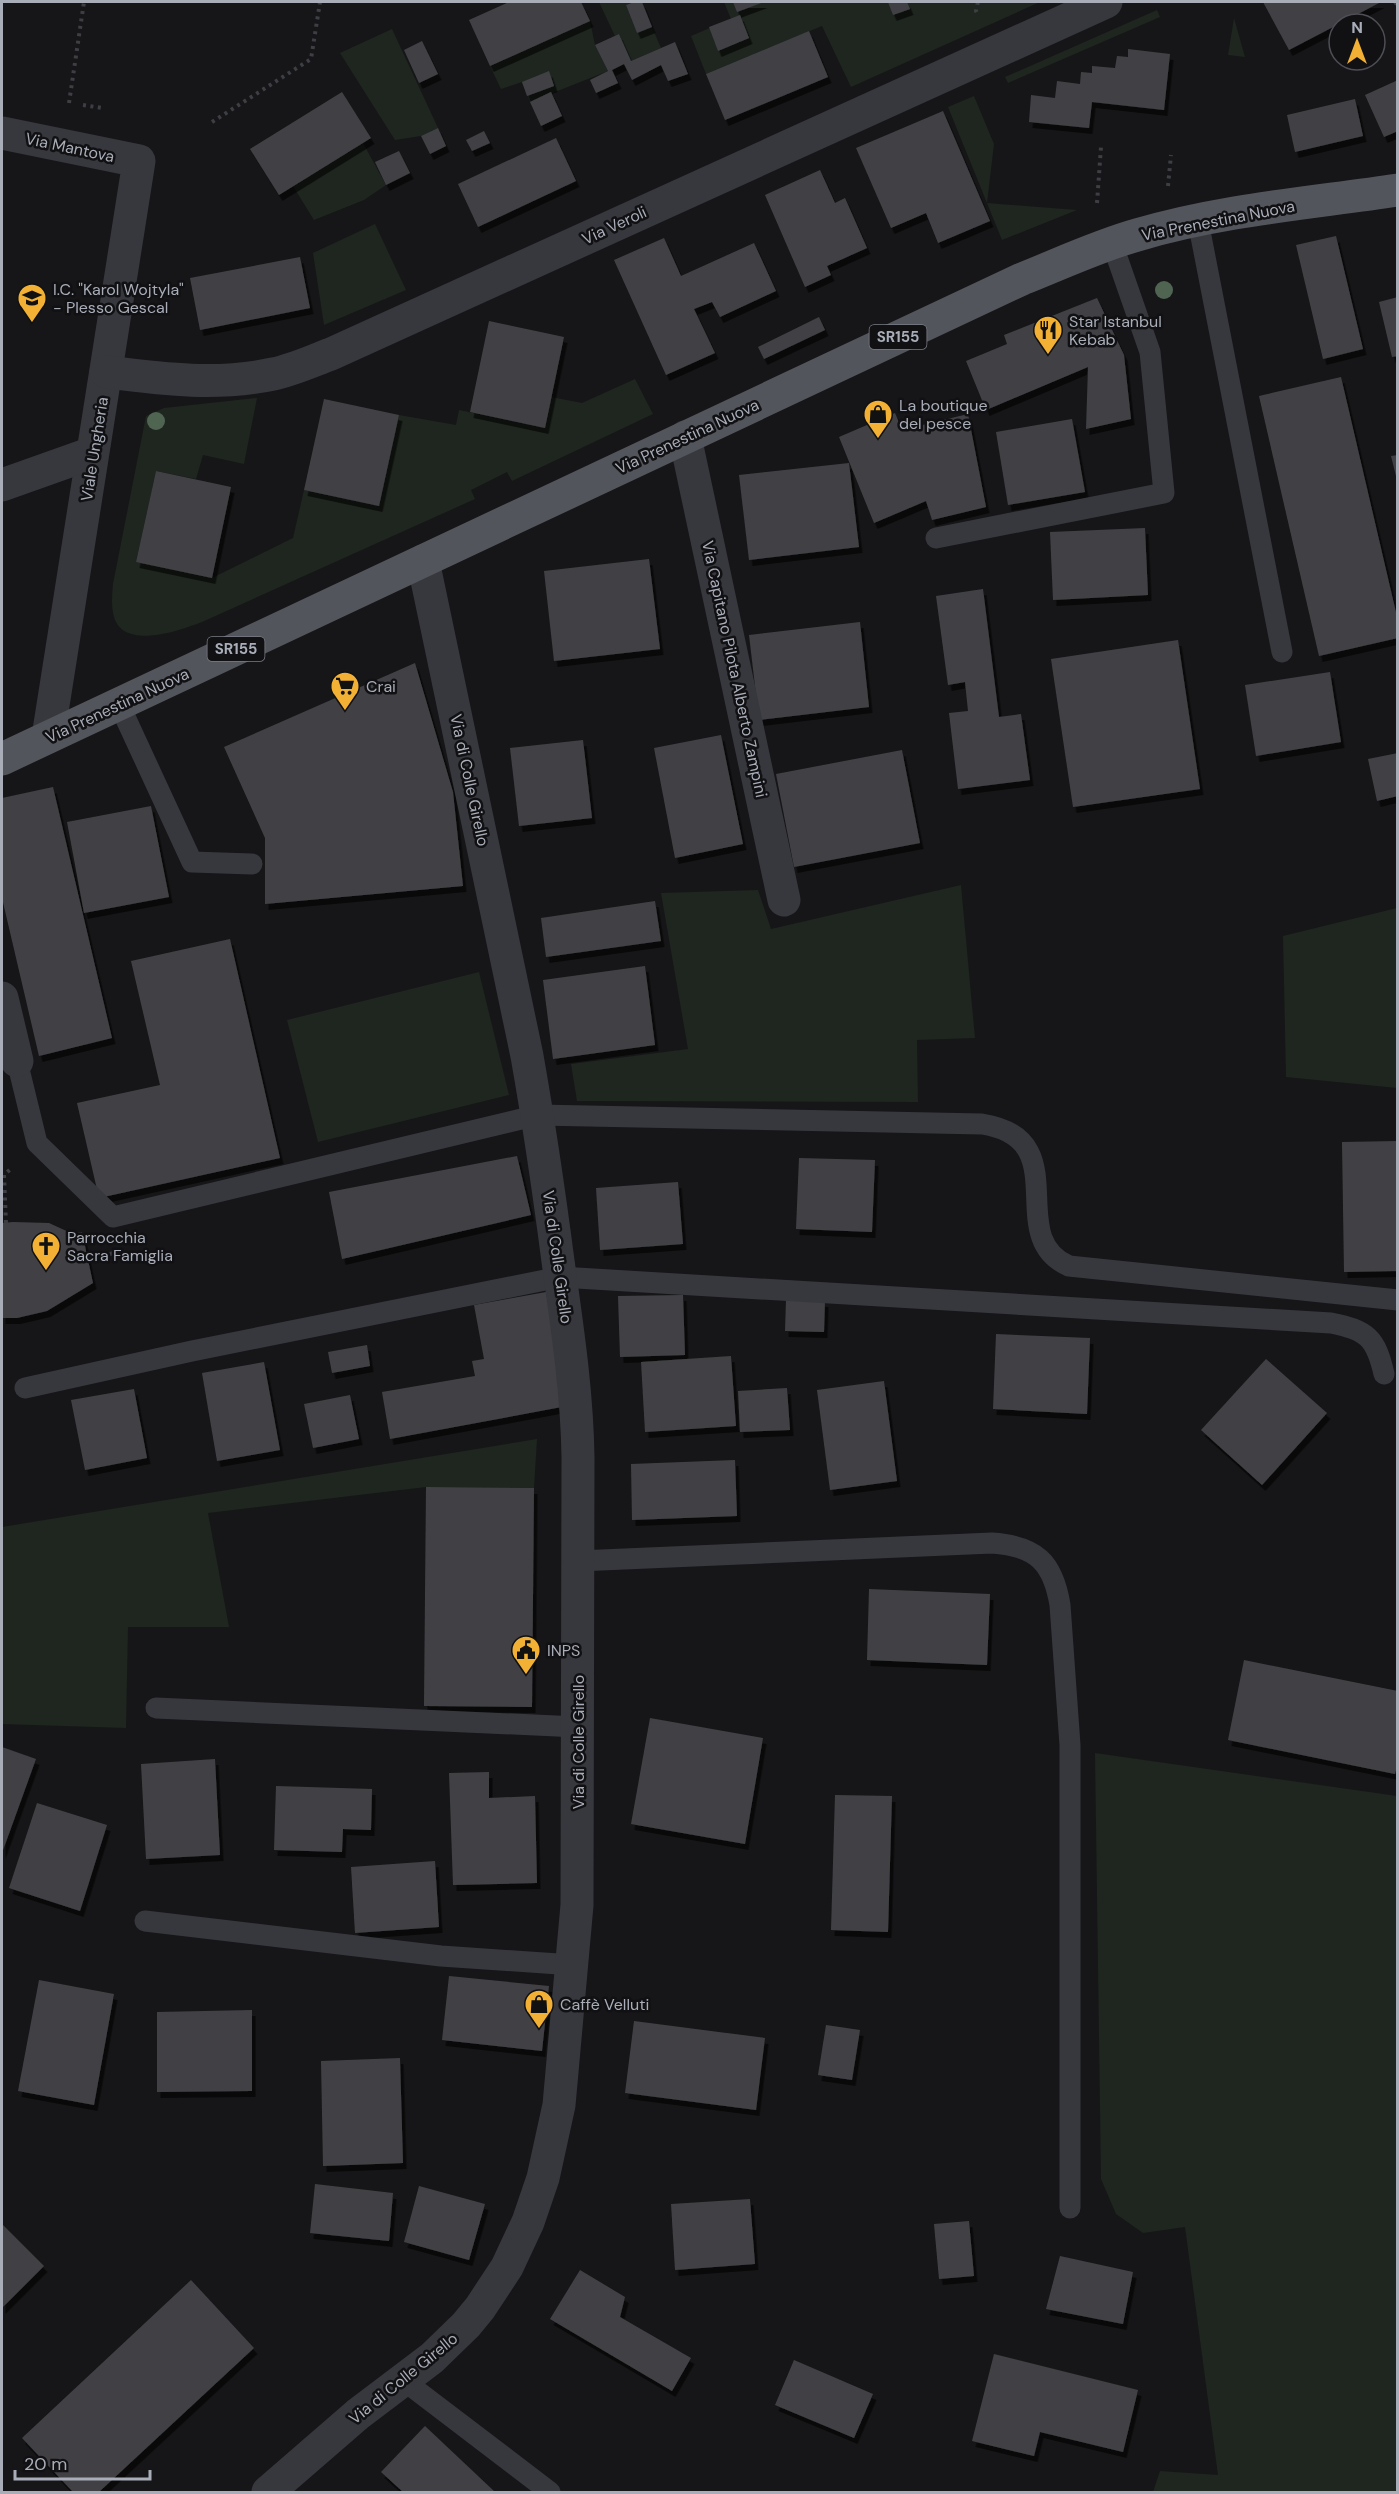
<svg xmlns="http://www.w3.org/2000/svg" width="1399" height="2494" viewBox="0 0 1399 2494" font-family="'DM Sans',sans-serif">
	<defs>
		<filter id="shadow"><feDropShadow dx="3.5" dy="6" stdDeviation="0" flood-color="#0009"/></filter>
	</defs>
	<rect width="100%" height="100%" fill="#161618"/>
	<g fill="#1e261f">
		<path d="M599 2H634L626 5 637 33 652 27 661 48 631 61 619 34 615 36Z"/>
		<path d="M724 2H1040L851 87 822 26 706 74 691 36 731 19Z"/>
		<path d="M1157 10 1160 17 1008 83 1005 77Z"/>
		<path d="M1234 18 1245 57 1228 55Z"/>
		<path d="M590 21 595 45 608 71 530 102 522 82 501 89 490 66Z"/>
		<path d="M392 29 438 128 421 136 395 140 340 53Z"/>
		<path d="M974 96 994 144 987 203 1077 210 1002 240 948 107Z"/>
		<path d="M363 143 386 185 364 200 314 220 293 186Z"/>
		<path d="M375 224 406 290 324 325 313 253Z"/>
		<path d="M635 379 653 414 512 481 507 472 471 490 475 499 202 622C181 630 124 651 114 617 111 606 112 595 113 584L146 416 164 408 257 398 244 464 203 455 196 479 156 471 136 562 212 578 293 538 304 490 379 506 399 415 456 425 459 410 545 428 551 397 582 403Z"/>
		<path d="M961 885 975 1038 917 1040 918 1102 577 1101 571 1064 688 1049 661 893 758 890 771 929Z"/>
		<path d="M1397 908V1088L1286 1077 1283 936Z"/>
		<path d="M479 972 509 1095 318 1142 287 1020Z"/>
		<path d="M537 1439 534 1488 426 1487 208 1513 229 1627H128L126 1728 2 1724V1527Z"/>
		<path d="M1095 1753 1397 1796V2492H1153L1160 2471 1218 2475 1185 2227 1143 2233 1116 2214 1101 2179Z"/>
	</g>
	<g fill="#404145" filter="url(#shadow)">
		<path d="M509 2H581L590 21 490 66 469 20Z"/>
		<path d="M634 2H642L652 27 637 33 626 5Z"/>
		<path d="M733 2H764L737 12Z"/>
		<path d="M888 2H907L910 9 893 15Z"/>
		<path d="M1263 2H1381L1289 50Z"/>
		<path d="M740 15 749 38 718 51 709 27Z"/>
		<path d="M809 31 828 77 725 120 706 74Z"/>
		<path d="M619 34 631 61 675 42 688 74 668 81 661 65 632 80 624 64 612 70 618 83 596 93 590 80 608 71 595 45Z"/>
		<path d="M422 41 438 74 419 83 404 50Z"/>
		<path d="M1128 49 1170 54 1164 110 1092 102 1089 128 1029 122 1031 95 1055 98 1057 81 1080 84 1081 72 1092 73V66L1115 68 1117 56 1128 57Z"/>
		<path d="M549 71 554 86 527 96 522 82Z"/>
		<path d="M1398 80V131L1384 137 1365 95Z"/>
		<path d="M342 92 371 138 279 195 250 149Z"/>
		<path d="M551 92 562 116 541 126 530 102Z"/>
		<path d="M1355 99 1363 136 1295 152 1287 115Z"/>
		<path d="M943 111 990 221 938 243 926 213 891 228 856 148Z"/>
		<path d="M438 128 446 146 430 154 421 136Z"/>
		<path d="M484 131 490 143 472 151 466 140Z"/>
		<path d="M556 138 576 181 478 227 458 184Z"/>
		<path d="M399 151 410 173 386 185 375 162Z"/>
		<path d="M820 170 835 203 845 198 867 248 827 266 831 275 805 287 765 195Z"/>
		<path d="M1336 236 1363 349 1323 359 1296 245Z"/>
		<path d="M664 238 681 276 754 243 776 291 720 317 712 302 694 309 715 353 666 375 614 260Z"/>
		<path d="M300 257 310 308 200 330 190 278Z"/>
		<path d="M1398 297V356L1392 357 1379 302Z"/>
		<path d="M1097 298 1124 355 1131 419 1086 429 1088 367 986 410 966 361 1007 344 1004 335Z"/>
		<path d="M819 317 825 330 764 359 758 347Z"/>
		<path d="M489 321 564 337 545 428 470 412Z"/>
		<path d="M1341 377 1398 621V638L1319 656 1259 396Z"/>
		<path d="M324 399 399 415 379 506 304 490Z"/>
		<path d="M895 413 902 430 968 414 986 507 932 520 926 501 874 523 839 437Z"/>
		<path d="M1072 419 1085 492 1008 505 996 432Z"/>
		<path d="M1398 455V479L1397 480 1391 456Z"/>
		<path d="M849 463 859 547 749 560 739 475Z"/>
		<path d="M156 471 231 487 212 578 136 562Z"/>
		<path d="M1145 528 1148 595 1053 600 1050 532Z"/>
		<path d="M649 559 660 649 554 661 544 571Z"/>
		<path d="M983 589 999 717 1021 714 1030 780 958 789 949 713 968 711 965 682 948 685 936 596Z"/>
		<path d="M860 622 869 707 759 720 749 635Z"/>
		<path d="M1178 640 1200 789 1073 807 1051 659Z"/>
		<path d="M415 663 453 792 463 886 265 904V838L224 747Z"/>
		<path d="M1330 672 1341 742 1256 756 1245 685Z"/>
		<path d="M721 735 743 844 675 858 654 748Z"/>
		<path d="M583 740 592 818 519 826 510 748Z"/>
		<path d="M902 750 920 843 794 867 776 774Z"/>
		<path d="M1398 753V796L1377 801 1368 759Z"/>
		<path d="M53 787 112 1038 39 1056 2 898V798Z"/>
		<path d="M151 806 169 897 84 913 67 822Z"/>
		<path d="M655 901 661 941 546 957 541 918Z"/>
		<path d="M230 939 280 1158 99 1198 77 1103 160 1085 131 961Z"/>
		<path d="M645 966 655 1045 553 1059 543 980Z"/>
		<path d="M1398 1141V1271L1344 1272 1342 1142Z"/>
		<path d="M517 1156 531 1215 342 1259 329 1192Z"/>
		<path d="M799 1158 875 1160 872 1232 796 1229Z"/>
		<path d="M678 1182 683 1244 600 1250 596 1188Z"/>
		<path d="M13 1222 49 1223 73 1234 82 1232 93 1283 47 1311 17 1318H2V1223Z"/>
		<path d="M546 1292 567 1406 390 1439 382 1392 475 1376 472 1361 484 1359 474 1305Z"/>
		<path d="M683 1295 685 1355 620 1357 618 1296Z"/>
		<path d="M786 1300 825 1301 824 1332 785 1331Z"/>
		<path d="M996 1334 1090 1338 1087 1414 993 1409Z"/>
		<path d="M367 1345 370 1366 332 1373 328 1352Z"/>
		<path d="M731 1356 736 1426 645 1432 641 1362Z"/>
		<path d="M1266 1359 1327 1413 1262 1485 1201 1430Z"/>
		<path d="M264 1362 280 1450 217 1461 202 1373Z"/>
		<path d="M884 1381 897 1481 830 1490 817 1390Z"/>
		<path d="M787 1388 790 1430 740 1432 738 1391Z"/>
		<path d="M134 1389 147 1458 85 1470 71 1400Z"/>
		<path d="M350 1395 359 1439 313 1448 304 1404Z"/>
		<path d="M735 1460 737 1516 632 1520 631 1464Z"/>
		<path d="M426 1487 534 1488 532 1707 424 1706Z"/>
		<path d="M869 1589 990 1594 987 1665 867 1660Z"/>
		<path d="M1244 1660 1398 1691V1762L1395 1774 1228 1740Z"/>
		<path d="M650 1718 763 1738 745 1844 631 1824Z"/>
		<path d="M2 1747 36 1759 2 1853Z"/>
		<path d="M215 1759 220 1855 146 1859 141 1764Z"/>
		<path d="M489 1772V1798L535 1796 537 1883 453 1885 449 1773Z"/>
		<path d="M276 1786 372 1789 371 1830 343 1829 342 1852 274 1850Z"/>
		<path d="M835 1795 892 1796 888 1932 831 1930Z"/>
		<path d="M37 1803 107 1825 80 1911 9 1888Z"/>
		<path d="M435 1861 439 1927 355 1933 351 1867Z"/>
		<path d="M449 1976 549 1986 542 2051 442 2040Z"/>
		<path d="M39 1980 114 1994 94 2105 18 2091Z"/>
		<path d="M252 2010V2091L157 2092V2012Z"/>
		<path d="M634 2021 765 2038 756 2110 625 2093Z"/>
		<path d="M826 2025 860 2030 852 2080 818 2075Z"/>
		<path d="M400 2058 403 2163 323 2166 321 2061Z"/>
		<path d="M315 2184 393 2193 389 2241 310 2233Z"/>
		<path d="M419 2186 485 2204 469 2260 404 2242Z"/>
		<path d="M750 2199 755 2264 675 2270 671 2204Z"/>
		<path d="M969 2221 974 2276 939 2279 934 2224Z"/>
		<path d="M2 2224 44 2266 2 2308Z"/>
		<path d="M1060 2256 1133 2272 1123 2324 1046 2309Z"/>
		<path d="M580 2270 625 2297 620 2317 691 2358 672 2391 550 2319Z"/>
		<path d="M191 2280 254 2348 99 2492H73L22 2438Z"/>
		<path d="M994 2354 1138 2390 1123 2452 1040 2432 1034 2456 972 2441Z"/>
		<path d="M794 2360 873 2394 854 2438 775 2405Z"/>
		<path d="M425 2426 495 2492H403L381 2472Z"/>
	</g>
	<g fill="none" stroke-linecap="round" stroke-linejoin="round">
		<g stroke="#3d3f44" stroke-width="4" stroke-dasharray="3 4.5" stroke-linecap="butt">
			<path d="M978 2 976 11 978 15"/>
			<path d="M1395 2 1398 6"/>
			<path d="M69 103 84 2"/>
			<path d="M83 105 102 108"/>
			<path d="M212 122 311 59 320 2"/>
			<path d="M1168 186 1171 155"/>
			<path d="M1097 203 1101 147"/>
			<path d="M6 1223 4 1175 13 1167"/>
			<path d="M88 1259 114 1253"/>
		</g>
		<g stroke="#37383d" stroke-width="21">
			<path d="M1198 221 1282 652"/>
			<path d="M936 538 1164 493 1150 352 1112 243"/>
			<path d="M119 704 192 862 252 864"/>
			<path d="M17 1061 37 1143 113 1217 538 1115 982 1124C1078 1139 1002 1237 1069 1266L1398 1300"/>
			<path d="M25 1388 192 1351 560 1277 1331 1323C1367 1330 1376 1338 1384 1374"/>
			<path d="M578 1561 992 1543C1036 1546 1053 1562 1060 1605L1070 1745V2208"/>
			<path d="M156 1708 578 1727"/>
			<path d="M145 1921 441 1956 573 1965"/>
			<path d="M403 2380 550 2492"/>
		</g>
		<g stroke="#37383d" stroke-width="33">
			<path d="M2 133 139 161 48 737"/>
			<path d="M106 372C163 379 217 386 273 374 293 370 312 361 331 354L1106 2"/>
			<path d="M685 437 784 900"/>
			<path d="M2 485 92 453"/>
			<path d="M2 998 17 1061"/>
			<path d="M268 2492 358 2414 432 2358 466 2325 480 2308 507 2267 528 2222 543 2178 559 2105 577 1905 578 1457C577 1391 567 1326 558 1261 549 1192 539 1124 527 1056L423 561"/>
		</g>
		<path stroke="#53555c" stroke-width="33" d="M2 759 1022 279C1060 264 1098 246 1137 235 1221 210 1311 203 1398 190"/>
	</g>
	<g fill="#506452">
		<circle cx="1164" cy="290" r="9"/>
		<circle cx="156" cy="421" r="9"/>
	</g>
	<defs>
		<g id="school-pin" transform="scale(1.5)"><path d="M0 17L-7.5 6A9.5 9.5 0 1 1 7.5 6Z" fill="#f2b134" stroke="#111113"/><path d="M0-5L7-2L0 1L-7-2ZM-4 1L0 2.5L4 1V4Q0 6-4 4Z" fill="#111"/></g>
		<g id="restaurant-pin" transform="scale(1.5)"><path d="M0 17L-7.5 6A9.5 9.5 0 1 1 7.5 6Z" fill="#f2b134" stroke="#111113"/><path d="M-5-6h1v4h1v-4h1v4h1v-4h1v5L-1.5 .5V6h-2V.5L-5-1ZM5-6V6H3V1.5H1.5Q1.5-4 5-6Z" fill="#111"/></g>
		<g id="shop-pin" transform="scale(1.5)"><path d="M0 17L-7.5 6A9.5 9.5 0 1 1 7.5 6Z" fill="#f2b134" stroke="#111113"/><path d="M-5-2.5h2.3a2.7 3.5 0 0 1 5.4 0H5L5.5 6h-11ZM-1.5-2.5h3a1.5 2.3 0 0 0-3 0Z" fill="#111"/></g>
		<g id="supermarket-pin" transform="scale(1.5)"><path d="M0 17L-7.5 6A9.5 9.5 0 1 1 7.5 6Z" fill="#f2b134" stroke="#111113"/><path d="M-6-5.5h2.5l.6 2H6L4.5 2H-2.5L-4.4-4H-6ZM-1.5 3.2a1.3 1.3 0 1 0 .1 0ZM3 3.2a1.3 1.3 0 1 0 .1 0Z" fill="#111"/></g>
		<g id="church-pin" transform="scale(1.5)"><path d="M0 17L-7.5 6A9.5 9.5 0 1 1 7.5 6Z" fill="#f2b134" stroke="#111113"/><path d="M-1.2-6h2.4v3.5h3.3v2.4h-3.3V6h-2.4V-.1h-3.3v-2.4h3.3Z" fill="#111"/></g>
		<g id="civic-pin" transform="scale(1.5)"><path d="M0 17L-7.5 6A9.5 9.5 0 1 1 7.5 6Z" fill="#f2b134" stroke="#111113"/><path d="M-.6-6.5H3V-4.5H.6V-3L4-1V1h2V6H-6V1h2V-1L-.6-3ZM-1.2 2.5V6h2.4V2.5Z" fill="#111"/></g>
	</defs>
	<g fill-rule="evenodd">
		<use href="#school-pin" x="32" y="298"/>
		<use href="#restaurant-pin" x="1048" y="330"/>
		<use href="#shop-pin" x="878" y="414"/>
		<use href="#supermarket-pin" x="345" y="686"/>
		<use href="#church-pin" x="46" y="1246"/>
		<use href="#civic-pin" x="526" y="1650"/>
		<use href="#shop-pin" x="539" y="2004"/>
	</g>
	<g text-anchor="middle" stroke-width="5" stroke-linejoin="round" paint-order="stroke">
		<g fill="#111113" stroke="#7b7e86" stroke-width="1.5">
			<rect x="869.5" y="325" width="57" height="24" rx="4.5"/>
			<rect x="207.5" y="637" width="57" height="24" rx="4.5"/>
		</g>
		<g font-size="15" font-weight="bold" fill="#a8adb8">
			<text x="898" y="342">SR155</text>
			<text x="236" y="654">SR155</text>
		</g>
		<g font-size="16" fill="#a8adb8" stroke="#111113">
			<text transform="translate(70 147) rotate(12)" y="6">Via Mantova</text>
			<text transform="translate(1218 220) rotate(-11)" y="6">Via Prenestina Nuova</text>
			<text transform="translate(614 225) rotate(-25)" y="6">Via Veroli</text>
			<text transform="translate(687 436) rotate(-25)" y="6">Via Prenestina Nuova</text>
			<text transform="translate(94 449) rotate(-81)" y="6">Viale Ungheria</text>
			<text transform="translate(735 669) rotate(78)" y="6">Via Capitano Pilota Alberto Zampini</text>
			<text transform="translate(117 705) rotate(-25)" y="6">Via Prenestina Nuova</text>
			<text transform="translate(470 780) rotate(78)" y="6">Via di Colle Girello</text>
			<text transform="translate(558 1257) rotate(82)" y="6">Via di Colle Girello</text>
			<text transform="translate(578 1742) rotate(-90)" y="6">Via di Colle Girello</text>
			<text transform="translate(403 2378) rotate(-39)" y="6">Via di Colle Girello</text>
		</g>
		<g font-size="16" fill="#a8adb8" stroke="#111113" text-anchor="start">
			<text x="53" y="295">I.C. "Karol Wojtyla"<tspan x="53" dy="18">- Plesso Gescal</tspan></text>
			<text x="1069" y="327">Star Istanbul<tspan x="1069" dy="18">Kebab</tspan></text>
			<text x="899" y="411">La boutique<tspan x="899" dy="18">del pesce</tspan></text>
			<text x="366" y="692">Crai</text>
			<text x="67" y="1243">Parrocchia<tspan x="67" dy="18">Sacra Famiglia</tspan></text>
			<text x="547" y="1656">INPS</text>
			<text x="560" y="2010">Caffè Velluti</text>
		</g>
	</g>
	<rect width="1399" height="2494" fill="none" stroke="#a8adb8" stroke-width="6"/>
	<g transform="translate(1357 42)"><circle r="28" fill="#111113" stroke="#4d4f55" stroke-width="1.5"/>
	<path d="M0-4.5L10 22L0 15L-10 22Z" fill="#f2b134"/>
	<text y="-9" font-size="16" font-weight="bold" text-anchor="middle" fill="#a8adb8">N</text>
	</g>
	<path d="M15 2470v9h135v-9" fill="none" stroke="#a8adb8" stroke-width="3"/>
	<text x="24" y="2470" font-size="18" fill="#a8adb8" stroke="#111113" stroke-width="4.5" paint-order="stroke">20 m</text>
</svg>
